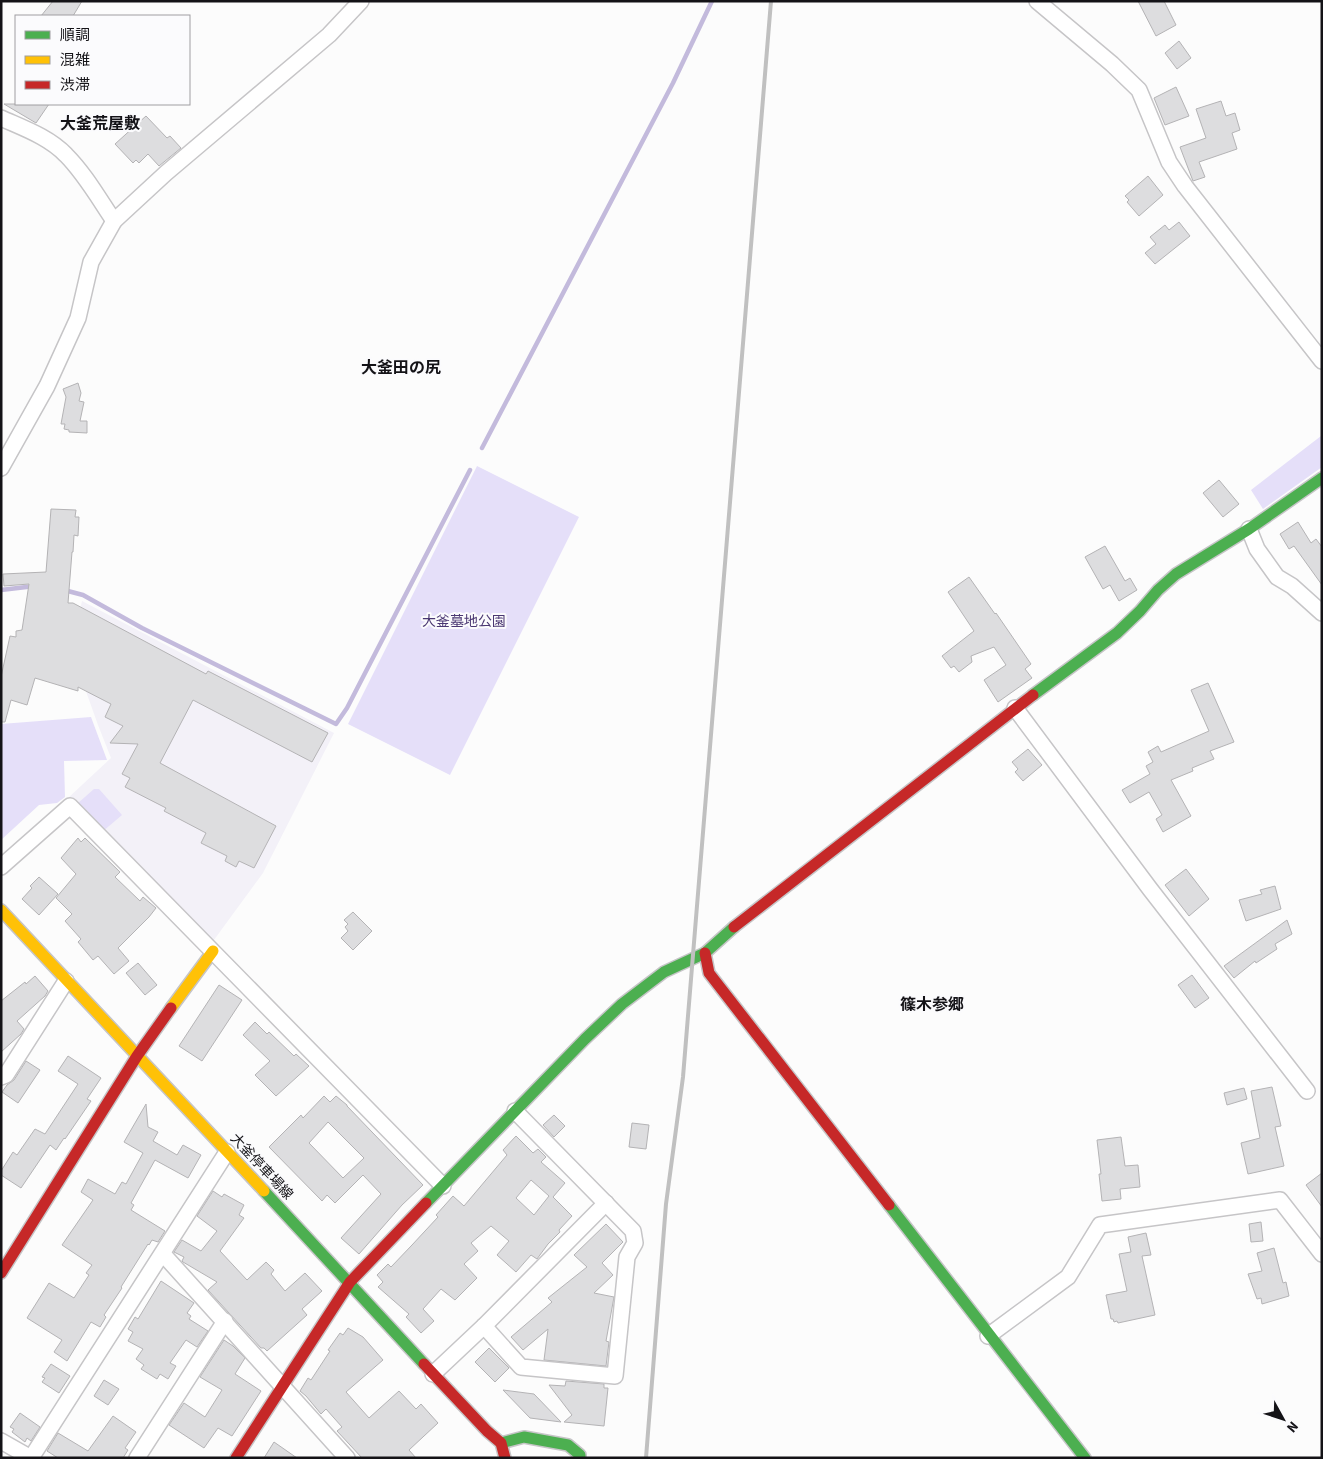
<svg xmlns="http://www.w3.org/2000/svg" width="1323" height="1459" viewBox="0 0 1323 1459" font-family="'Source Sans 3','Noto Sans JP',sans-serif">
	<rect width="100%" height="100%" fill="#fcfcfc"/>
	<path fill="#f3f1f8" d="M82 601 334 733 263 873 211 944 68 798 111 758 98 725 83 683 77 622Z"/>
	<g fill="#e5dff9">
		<path d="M1322 433V467L1263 509 1251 490 1321 436Z"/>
		<path d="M477 466 579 517 450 775 348 724Z"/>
		<path d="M91 717 107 760 64 761 65 797 57 803 39 805 1 840V724Z"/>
		<path d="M94 789H99L122 815 102 832 77 804Z"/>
	</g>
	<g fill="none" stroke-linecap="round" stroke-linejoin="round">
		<g stroke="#c3badc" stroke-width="4.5">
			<path d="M482 448 673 83 712 1"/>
			<path d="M1 590 35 586"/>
			<path d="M64 590 83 595 142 628 336 724 347 708 470 470"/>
		</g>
	</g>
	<g fill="#dddddf" stroke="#b4b3b5" fill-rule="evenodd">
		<path d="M53 1H82L73 16H41Z"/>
		<path d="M1138 1H1164L1176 25 1156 36Z"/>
		<path d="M1179 41 1191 58 1177 69 1165 53Z"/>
		<path d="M1176 87 1189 116 1165 125 1154 98Z"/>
		<path d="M1221 101 1226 116 1235 113 1240 130 1232 133 1237 149 1199 162 1205 177 1193 181 1180 147 1206 138 1196 109Z"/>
		<path d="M4 104H49L36 123Z"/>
		<path d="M146 116 167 138 170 136 181 148 159 166 148 154 139 163 136 160 133 163 115 144Z"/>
		<path d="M1148 176 1163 195 1139 216 1127 202 1129 200 1125 196Z"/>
		<path d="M1179 222 1190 236 1155 264 1145 253 1156 244 1150 237 1165 225 1169 230Z"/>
		<path d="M78 383 81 393 79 401 84 402 80 421H87V433L69 432V430L64 429 65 424H61L66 397 63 389Z"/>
		<path d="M1219 480 1239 504 1223 517 1203 493Z"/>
		<path d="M51 509 76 510 75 517H79L78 536 74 535 73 552H72L68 603H73L206 674 208 671 328 733 312 762 193 700 160 763 276 826 254 868 239 861 236 867 225 861 227 856 201 843 206 833 164 811 166 808 125 787 130 778 122 774 138 744 110 743 123 726 105 717 111 704 78 687V691L35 678 27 705 11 700 5 722H1V677L10 636 16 637V631L22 630 29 584 4 586 3 574 46 572Z"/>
		<path d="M1298 522 1311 543 1316 539 1322 547V585L1294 546 1289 549 1280 534Z"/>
		<path d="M1105 546 1125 581 1130 578 1137 590 1119 601 1110 585 1103 589 1085 557Z"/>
		<path d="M969 577 995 614 996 613 1031 664 1025 669 1032 678 998 702 984 680 1006 665 994 647 971 656 972 662 959 672 954 666 951 668 942 656 974 631 948 592Z"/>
		<path d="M1208 683 1234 742 1210 751 1214 759 1192 768 1193 771 1171 780 1191 816 1163 832 1156 819 1162 815 1149 792 1130 803 1122 790 1150 774 1146 766 1153 762 1148 752 1158 746 1161 752 1209 731 1191 690Z"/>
		<path d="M1028 749 1042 765 1023 781 1015 772 1018 769 1012 762Z"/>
		<path d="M78 838 81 842 85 838 120 872 115 877 140 901 143 897 156 908 149 917 118 948 129 961 114 974 98 956 93 960 78 942 81 939 65 921 72 914 56 898 76 874 61 858Z"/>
		<path d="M1186 869 1209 899 1189 916 1165 885Z"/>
		<path d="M39 877 58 894 39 915 22 899 32 888 30 886Z"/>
		<path d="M1275 886 1281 909 1246 921 1239 900 1262 894 1260 890Z"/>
		<path d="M353 912 372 931 353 950 341 938 348 931 345 927 348 924 344 920Z"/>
		<path d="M1287 920 1292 934 1275 944 1277 949 1256 963 1255 961 1234 978 1224 966Z"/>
		<path d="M138 963 157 985 145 995 126 973Z"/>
		<path d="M1192 975 1209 998 1195 1008 1178 985Z"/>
		<path d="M35 976 48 991 45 996 17 1021 24 1029 21 1034 1 1052V1001L25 982 26 984Z"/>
		<path d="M219 985 242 1000 202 1061 179 1046Z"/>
		<path d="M255 1022 267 1034 269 1032 294 1056 296 1054 309 1066 276 1096 255 1075 270 1061 243 1035Z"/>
		<path d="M68 1056 101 1078 87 1099 91 1101 65 1139 64 1138 56 1150 50 1145 21 1188 1 1175V1171L13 1152 17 1155 35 1129 45 1134 78 1084 58 1071Z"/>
		<path d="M26 1061 40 1070 18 1103 2 1092 7 1085 14 1080Z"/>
		<path d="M1272 1087 1281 1126 1275 1127 1284 1166 1248 1174 1241 1143 1260 1138 1251 1091Z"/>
		<path d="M1244 1088 1247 1099 1227 1105 1224 1093Z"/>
		<path d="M324 1096 330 1102 336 1096 347 1105V1106L423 1185 402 1205 359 1254 341 1238 381 1194 363 1175 335 1203 327 1195 322 1201 269 1147 301 1115 303 1118ZM328 1122 364 1158 343 1178 309 1143Z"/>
		<path d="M146 1104 148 1127 158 1132 153 1141 177 1155 183 1145 201 1155 188 1178 155 1160 131 1203 134 1205 131 1210 165 1231 158 1242 152 1240 149 1245 148 1244 121 1287 122 1288 104 1315 106 1317 100 1327 91 1322 67 1361 54 1352 62 1340 27 1318 49 1283 74 1298 89 1275 86 1273 92 1265 62 1245 93 1200 81 1192 88 1179 115 1194 122 1182 126 1184 143 1153 124 1142Z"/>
		<path d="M554 1115 565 1126 554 1137 543 1125Z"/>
		<path d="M632 1123 649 1125 646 1149 629 1147Z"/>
		<path d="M516 1136 533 1153 538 1149 546 1157 541 1162 565 1183 553 1197 572 1216 559 1230 560 1232 548 1244 537 1259 531 1255 516 1272 497 1255 509 1241 491 1226 471 1243 478 1251 464 1264 477 1278 455 1300 441 1289 423 1309 434 1321 421 1333 406 1317 409 1314 378 1287 383 1282 377 1275 388 1264 391 1267 412 1245 438 1217 436 1215 453 1196 464 1206 507 1155 503 1150ZM531 1180 549 1196 534 1215 516 1198Z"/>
		<path d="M1121 1137 1125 1166 1138 1165 1140 1187 1120 1189 1121 1199 1102 1201 1099 1174H1101L1097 1140Z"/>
		<path d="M1322 1173V1207L1306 1185Z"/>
		<path d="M213 1191 222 1197 224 1194 244 1205 239 1215 244 1218 220 1251 247 1280 266 1262 274 1270 271 1274 285 1291 305 1273 322 1291 302 1309 307 1315 267 1351 264 1348H261L208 1290 217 1282 183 1262 182 1261 184 1257 174 1252 182 1240 201 1251 217 1231 197 1216Z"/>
		<path d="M1261 1222 1263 1241 1251 1242 1249 1224Z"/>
		<path d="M606 1224 623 1242 602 1263 613 1275 594 1293 614 1297 606 1341 609 1342 606 1366 544 1360 548 1329 523 1350 511 1337 552 1302 548 1298 587 1267 574 1255Z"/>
		<path d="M1146 1233 1151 1255 1142 1256 1155 1315 1118 1323 1117 1321 1114 1322 1113 1319H1111L1106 1295 1127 1291 1119 1254 1131 1252 1128 1237Z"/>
		<path d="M1274 1248 1283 1283 1286 1282 1289 1296 1262 1304 1261 1298 1257 1299 1248 1274 1262 1271 1257 1253Z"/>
		<path d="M161 1281 194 1303 187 1313 191 1316 189 1319 208 1331 197 1347 186 1340 170 1363 176 1366 168 1379 160 1374 157 1379 141 1369 144 1365 136 1359 143 1349 128 1341 133 1332 128 1329 135 1317 138 1319Z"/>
		<path d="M348 1328 363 1337 383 1360 346 1392 369 1418 399 1391 416 1409 421 1404 438 1423 409 1450 416 1458H362L337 1431 342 1427 326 1409 321 1414 306 1396 300 1391 308 1378 311 1380 330 1351 328 1350 340 1333 343 1335Z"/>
		<path d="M224 1340 233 1346 245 1358 235 1374 261 1391 232 1436 218 1428 204 1448 169 1425 184 1403 205 1417 222 1390 200 1377Z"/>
		<path d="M489 1348 509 1368 495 1382 475 1362Z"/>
		<path d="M51 1364 70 1376 59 1393 42 1382 45 1378 42 1377Z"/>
		<path d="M104 1380 119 1389 108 1405 94 1396Z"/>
		<path d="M566 1381 604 1384V1388H608L604 1426 564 1422 572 1415 549 1385 565 1386Z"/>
		<path d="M503 1390 534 1394 561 1422 530 1418Z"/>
		<path d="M20 1413 40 1427 31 1441 27 1438 25 1442 12 1432 14 1429 10 1427Z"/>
		<path d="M113 1416 136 1432 125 1448 128 1450 123 1458H58L47 1451 58 1433 88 1451Z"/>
		<path d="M274 1442 297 1458H264Z"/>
	</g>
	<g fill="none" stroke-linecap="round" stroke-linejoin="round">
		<g stroke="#c6c5c7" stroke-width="18">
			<g id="street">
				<path d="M1037 1 1112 64 1139 90 1169 162 1185 186 1322 361"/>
				<path d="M1 118C23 128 49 137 66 155 85 174 99 199 114 221"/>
				<path d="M1 468 47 386 78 318 91 262 114 221 166 173 329 35 361 1"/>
				<path d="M1249 529 1257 549 1277 577 1292 586 1322 613"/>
				<path d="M1015 708 1150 889 1307 1091"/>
				<path d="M1 867 70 806 443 1186"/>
				<path d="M1 1077 6 1075 66 981"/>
				<path d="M163 1254 347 1458"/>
				<path d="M484 1326 521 1367 615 1376 627 1257 635 1243 633 1231 515 1111"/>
				<path d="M988 1336 1068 1277 1100 1225 1280 1200 1322 1254"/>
				<path d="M433 1374 484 1326 606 1203"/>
				<path d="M1 1441 31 1458"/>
				<path d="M31 1458 227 1152"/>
				<path d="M137 1458 225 1321"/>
			</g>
		</g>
		<g stroke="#c6c5c7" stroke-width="14">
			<g id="fast">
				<path d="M1033 695 1117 633 1140 611 1158 590 1176 574 1249 529 1322 478"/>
				<path d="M264 1191 424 1364"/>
				<path d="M426 1203 585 1039 622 1004 664 972 705 953 734 927"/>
				<path d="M889 1205 1085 1458"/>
				<path d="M501 1443 524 1437 568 1445 580 1455V1458"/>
			</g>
		</g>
		<g stroke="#c6c5c7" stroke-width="14">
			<g id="slow">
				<path d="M1 910 264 1191"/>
				<path d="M171 1008 213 951"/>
			</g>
		</g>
		<g stroke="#c6c5c7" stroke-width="14">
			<g id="jam">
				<path d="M734 927 1033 695"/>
				<path d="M705 953 709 973 889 1205"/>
				<path d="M1 1273 137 1056 171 1008"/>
				<path d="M424 1364 487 1431 501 1443 505 1458"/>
				<path d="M236 1458 350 1282 426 1203"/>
			</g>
		</g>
		<use href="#street" stroke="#fff" stroke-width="15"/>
		<use href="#fast" stroke="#4caf50" stroke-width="11"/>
		<use href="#slow" stroke="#ffc107" stroke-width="11"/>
		<use href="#jam" stroke="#c62828" stroke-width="11"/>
		<path stroke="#c0c0c0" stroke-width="4" d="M646 1458 666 1204 683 1077 771 1"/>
	</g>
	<g text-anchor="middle" stroke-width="4" stroke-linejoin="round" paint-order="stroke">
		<g font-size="14" fill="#4a3772" stroke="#fbfbfd">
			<text x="464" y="626">大釜墓地公園</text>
		</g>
		<g font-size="14" fill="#141317" stroke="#fbfbfd">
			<text transform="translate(262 1166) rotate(47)" y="5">大釜停車場線</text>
		</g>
		<g font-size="16" font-weight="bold" fill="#141317" stroke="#fbfbfd">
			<text x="100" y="129">大釜荒屋敷</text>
			<text x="401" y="373">大釜田の尻</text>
			<text x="932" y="1010">篠木参郷</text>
		</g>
	</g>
	<rect width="1323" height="1459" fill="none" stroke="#141317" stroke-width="5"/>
	<rect x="15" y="15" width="175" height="90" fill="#fbfbfd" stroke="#9f9ea1"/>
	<rect x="25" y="31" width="25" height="8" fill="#4caf50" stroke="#9f9ea1"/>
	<text x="60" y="40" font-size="15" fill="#141317">順調</text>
	<rect x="25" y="56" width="25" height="8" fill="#ffc107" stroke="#9f9ea1"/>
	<text x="60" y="65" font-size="15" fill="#141317">混雑</text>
	<rect x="25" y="81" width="25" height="8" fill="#c62828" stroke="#9f9ea1"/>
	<text x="60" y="90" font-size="15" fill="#141317">渋滞</text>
	<g transform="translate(1283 1419) rotate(130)" stroke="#fbfbfd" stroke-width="4" paint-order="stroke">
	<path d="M0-4L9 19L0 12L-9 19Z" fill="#141317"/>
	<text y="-8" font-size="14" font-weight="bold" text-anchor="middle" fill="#141317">N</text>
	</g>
</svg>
